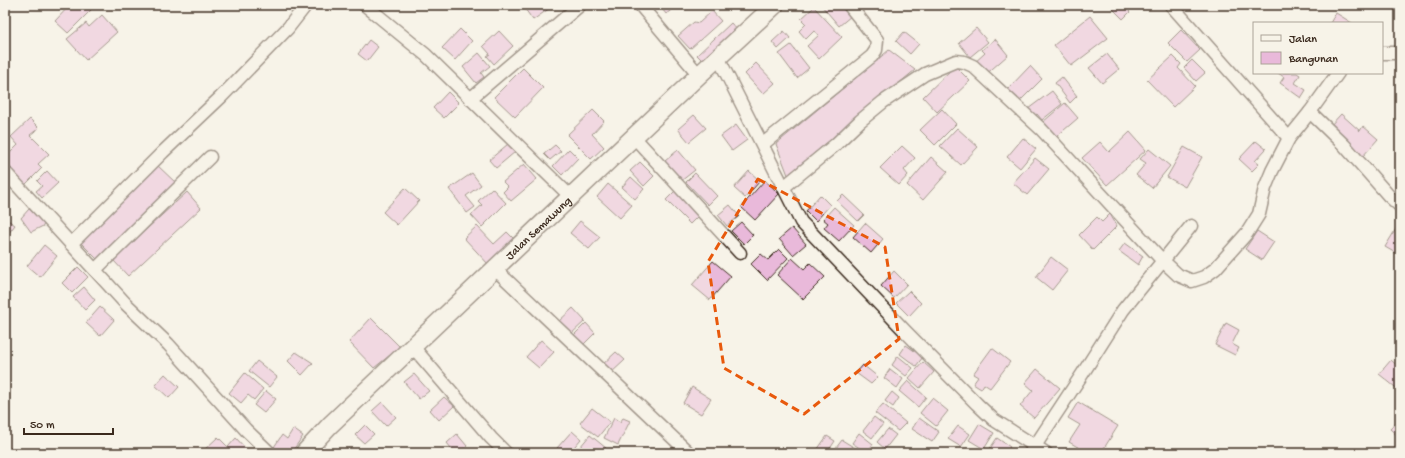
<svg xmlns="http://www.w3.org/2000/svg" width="1405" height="458" viewBox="0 0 1405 458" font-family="'Gochi Hand',sans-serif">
	<rect width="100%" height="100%" fill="#f7f3e8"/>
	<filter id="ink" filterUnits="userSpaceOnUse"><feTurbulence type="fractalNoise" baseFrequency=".025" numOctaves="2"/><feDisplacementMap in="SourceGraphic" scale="8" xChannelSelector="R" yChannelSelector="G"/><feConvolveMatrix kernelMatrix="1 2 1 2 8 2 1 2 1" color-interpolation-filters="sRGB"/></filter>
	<g filter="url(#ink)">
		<g fill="#e9b9da" stroke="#3b2a1e">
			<path d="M70 5H86L91 10 68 33 55 21Z"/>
			<path d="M522 5H547L550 8 533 20Z"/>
			<path d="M659 5H678L666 14Z"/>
			<path d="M821 5H842L851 16 839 26Z"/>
			<path d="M1109 5H1123L1130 12 1123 19Z"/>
			<path d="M814 7 842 37 819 59 807 46 819 35 814 31 806 39 799 31 806 24 801 19Z"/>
			<path d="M712 11 721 21 690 49 678 36 694 22 699 23Z"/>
			<path d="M1336 13 1352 23H1330Z"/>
			<path d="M102 15 117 32 86 60 67 39 86 23 89 27Z"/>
			<path d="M1090 16 1108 38 1071 66 1054 45Z"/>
			<path d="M731 23 740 33 706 64 697 55Z"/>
			<path d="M976 28 988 42 970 57 959 43Z"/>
			<path d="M460 29 472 41 455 60 442 48Z"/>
			<path d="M1181 30 1200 50 1187 62 1168 43Z"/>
			<path d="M499 31 513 46 494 64 487 56 490 54 483 46Z"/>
			<path d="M784 31 790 38 778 49 772 42Z"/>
			<path d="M904 32 919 44 910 54 896 41Z"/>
			<path d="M995 39 1008 55 984 76 973 64 985 53 982 50Z"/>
			<path d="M369 40 378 47 367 61 358 54Z"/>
			<path d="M791 45 809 68 797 78 779 54Z"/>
			<path d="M889 50 915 70 788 175 776 144Z"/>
			<path d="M479 53 490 66 481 73 484 77 476 83 463 67Z"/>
			<path d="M1107 54 1119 69 1102 83 1089 68Z"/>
			<path d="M1173 56 1181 64 1178 68 1195 86 1173 107 1147 80Z"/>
			<path d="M1192 60 1205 73 1196 81 1184 68Z"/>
			<path d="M756 63 775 83 763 94 745 74Z"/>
			<path d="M955 66 970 81 937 112 923 97Z"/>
			<path d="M1030 66 1042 79 1020 101 1008 89Z"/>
			<path d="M523 68 543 88 515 117 494 97Z"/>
			<path d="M1278 73H1297L1300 75 1295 83 1306 90 1301 98 1280 83 1284 77Z"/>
			<path d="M1062 77 1077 96 1070 103 1055 83Z"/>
			<path d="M1052 91 1062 104 1042 120 1037 114 1034 116 1028 109Z"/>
			<path d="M448 92 459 103 444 118 433 108Z"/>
			<path d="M1065 103 1078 118 1056 137 1043 122Z"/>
			<path d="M942 109 956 124 935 145 920 130Z"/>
			<path d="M593 110 604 121 592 134 604 147 591 159 567 135Z"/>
			<path d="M1341 114 1360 131 1363 126 1378 139 1363 156 1329 127Z"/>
			<path d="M694 115 706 128 689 142 678 129Z"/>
			<path d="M30 119 39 128 30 135 49 154 38 164 42 168 25 185 5 163V158L18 145 11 137Z"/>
			<path d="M736 125 747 140 732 151 721 136Z"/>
			<path d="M957 128 978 147 961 165 940 146Z"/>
			<path d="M1130 132 1146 150 1107 185 1082 158 1100 142 1109 152Z"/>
			<path d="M1023 138 1036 149 1020 168 1007 157Z"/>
			<path d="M1256 141 1266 149 1255 161 1259 164 1252 171 1239 159Z"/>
			<path d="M508 144 515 152 496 168 489 160Z"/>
			<path d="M555 145 561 151 550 160 544 154Z"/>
			<path d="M902 146 915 158 904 170 908 175 899 185 880 168Z"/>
			<path d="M1184 147 1202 157 1185 187 1167 177Z"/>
			<path d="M569 149 578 158 562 175 553 166Z"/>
			<path d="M1149 149 1170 166 1152 188 1136 175 1146 163 1140 159Z"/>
			<path d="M678 150 695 170 681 181 665 161Z"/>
			<path d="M931 157 948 172 923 200 907 185Z"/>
			<path d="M1035 158 1049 169 1027 195 1013 183Z"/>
			<path d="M640 162 654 176 644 186 630 171Z"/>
			<path d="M156 164 177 184 98 260 78 240Z"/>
			<path d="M524 164 537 179 511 201 503 192 508 187 503 182Z"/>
			<path d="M47 171 58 183 42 198 36 191 42 186 37 181Z"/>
			<path d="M749 171 760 181 745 198 734 188Z"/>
			<path d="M472 173 481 185 466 196 475 207 467 213 449 189Z"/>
			<path d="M695 173 717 196 708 205 686 182Z"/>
			<path d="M631 177 644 189 635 199 622 187Z"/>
			<path d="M765 180 779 194 755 220 741 207Z"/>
			<path d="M608 184 632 205 620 218 597 197Z"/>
			<path d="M405 188 419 201 397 225 383 212Z"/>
			<path d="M492 188 506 203 482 227 471 215 482 205 478 201Z"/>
			<path d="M677 189 701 213 690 224 666 200Z"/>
			<path d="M187 192 201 208 128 276 113 260Z"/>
			<path d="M820 195 830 205 816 221 806 211Z"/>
			<path d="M843 195 864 215 858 221 837 201Z"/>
			<path d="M730 205 739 216 727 226 718 215Z"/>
			<path d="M834 207 854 225 839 241 824 228 828 223 823 219Z"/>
			<path d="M29 209 45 225 31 232 21 218Z"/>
			<path d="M1110 214 1117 226 1093 250 1079 235 1097 217 1102 222Z"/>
			<path d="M5 218 15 225 5 238Z"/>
			<path d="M580 221 600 237 589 249 570 233Z"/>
			<path d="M741 222 753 235 744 244 731 231Z"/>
			<path d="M865 223 883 239 871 253 853 237Z"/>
			<path d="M1399 224 1400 225 1399 255 1385 247Z"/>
			<path d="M477 226 494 244 507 232 515 240 489 265 464 238Z"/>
			<path d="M792 228 806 244 793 255 779 239Z"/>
			<path d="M1257 231 1274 242 1262 260 1245 249Z"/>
			<path d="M1125 243 1143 256 1138 265 1119 251Z"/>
			<path d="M44 245 57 256 40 277 27 266Z"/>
			<path d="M779 249 788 258 767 280 751 264 761 254 768 260Z"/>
			<path d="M1051 257 1068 270 1052 290 1036 277Z"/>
			<path d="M792 258 804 269 810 263 825 277 803 299 777 275Z"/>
			<path d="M713 261 731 276 710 300 692 285Z"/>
			<path d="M78 267 88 277 72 293 62 283Z"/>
			<path d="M894 271 907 284 894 298 881 286Z"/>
			<path d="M84 287 95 300 85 310 73 297Z"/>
			<path d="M909 291 921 303 909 316 896 303Z"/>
			<path d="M100 307 114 320 100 336 86 323Z"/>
			<path d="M573 308 585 321 570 335 558 322Z"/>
			<path d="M371 318 400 347 374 368 349 342Z"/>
			<path d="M586 323 595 333 581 347 572 337Z"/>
			<path d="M1226 323 1239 330 1232 344 1239 348 1235 355 1215 345Z"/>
			<path d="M541 340 554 352 539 368 526 357Z"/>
			<path d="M906 345 923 357 916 366 900 354Z"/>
			<path d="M992 348 1010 362 990 388 984 384 981 389 973 384 978 377 973 374Z"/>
			<path d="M296 352 313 363 302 375 288 361Z"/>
			<path d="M616 352 625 360 610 374 602 365Z"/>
			<path d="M898 356 913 368 906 376 892 365Z"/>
			<path d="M1391 360 1400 368V391L1379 374Z"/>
			<path d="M257 361 277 377 269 387 249 371Z"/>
			<path d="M923 362 934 372 920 388 909 378Z"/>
			<path d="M863 365 878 377 871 384 856 373Z"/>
			<path d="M890 369 903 379 897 388 884 378Z"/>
			<path d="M1037 369 1060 388 1034 418 1020 406 1033 390 1025 383Z"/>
			<path d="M245 373 263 389 254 400 248 395 241 403 229 393Z"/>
			<path d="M165 374 179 387 169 398 155 385Z"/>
			<path d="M414 374 429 391 419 399 404 382Z"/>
			<path d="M908 381 926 397 918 407 899 391Z"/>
			<path d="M692 387 711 399 701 414 683 403Z"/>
			<path d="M266 391 276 399 264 413 254 405Z"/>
			<path d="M892 392 899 398 893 407 885 401Z"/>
			<path d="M444 397 454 406 439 420 430 410Z"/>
			<path d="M932 398 948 411 936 426 920 413Z"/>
			<path d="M382 402 396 417 386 426 372 411Z"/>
			<path d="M1078 402 1118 426 1101 453H1088L1069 442 1080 425 1068 418Z"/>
			<path d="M883 404 906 423 898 431 875 413Z"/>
			<path d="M592 408 610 422 598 437 580 423Z"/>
			<path d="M874 417 883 424 872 438 863 431Z"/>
			<path d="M614 418 620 422 623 418 630 421 618 445 604 438Z"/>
			<path d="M919 418 939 432 932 442 912 429Z"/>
			<path d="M1400 418V438L1390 429Z"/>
			<path d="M979 424 994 433 984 449 969 440Z"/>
			<path d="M365 425 374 434 364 443 355 435Z"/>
			<path d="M958 426 970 434 961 447 948 439Z"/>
			<path d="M293 429 303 436 291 453H283L274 447 282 435 287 439Z"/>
			<path d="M888 429 896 435 885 449 877 442Z"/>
			<path d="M572 431 581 439 569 453H563L557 448Z"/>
			<path d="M859 433 873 444 867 453 852 443Z"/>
			<path d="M457 434 467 446 460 453H455L447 443Z"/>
			<path d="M590 435 606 448 602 453H575Z"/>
			<path d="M827 436 835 441 827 453H821L817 450Z"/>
			<path d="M218 437 228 447 236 438 246 449 241 453H206L203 451Z"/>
			<path d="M997 438 1010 447 1006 453H987Z"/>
			<path d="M842 440 855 448 852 453H843L836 448Z"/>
		</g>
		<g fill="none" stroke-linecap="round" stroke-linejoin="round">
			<g stroke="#3b2a1e" stroke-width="15">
				<g id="street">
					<path d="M365 5 426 55 571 197"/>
					<path d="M640 5 699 75"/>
					<path d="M1171 5 1289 138"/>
					<path d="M1382 53H1400"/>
					<path d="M718 57 801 222 906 332 977 404 994 420 1046 453"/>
					<path d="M470 99 580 5"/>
					<path d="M1310 112 1344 145 1389 196 1400 206"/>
					<path d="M634 137 740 253"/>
					<path d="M763 144 872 56 876 50 877 40 849 5"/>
					<path d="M5 172 126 304 168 344 246 430 270 453"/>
					<path d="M784 187 835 145 860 121 883 102 925 74 956 61 964 62 973 66 1041 129 1162 260 1178 275 1192 281 1204 277 1215 269 1247 233 1259 214 1265 188 1272 171 1289 138 1310 112 1338 73"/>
					<path d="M71 244 163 152 221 97 288 28 306 5"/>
					<path d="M495 269 689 453"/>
					<path d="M95 270 210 157"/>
					<path d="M413 347 491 438 506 453"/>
					<path d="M1031 452 1083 373 1123 310 1191 226"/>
				</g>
			</g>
			<g stroke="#3b2a1e" stroke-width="20">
				<g id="secondary">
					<path id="s1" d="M304 453 330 425 699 75 775 5"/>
				</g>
			</g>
			<use href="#street" stroke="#f7f3e8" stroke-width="12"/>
			<use href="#secondary" stroke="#f7f3e8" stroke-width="17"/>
		</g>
	</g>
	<path d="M0 0H1405V458H0ZM758 179 885 247 899 339 804 414 724 368 708 262Z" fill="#f7f3e8" fill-opacity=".55" fill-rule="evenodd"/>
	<path fill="none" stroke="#e8590c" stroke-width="3" stroke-dasharray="8 5" stroke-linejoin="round" d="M758 179 885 247 899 339 804 414 724 368 708 262Z"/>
	<g text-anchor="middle" stroke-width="3" stroke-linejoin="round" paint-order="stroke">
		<g font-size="12" fill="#3b2a1e" stroke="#f7f3e8">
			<text dy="4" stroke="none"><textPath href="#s1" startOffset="325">Jalan Semawung</textPath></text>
		</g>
	</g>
	<rect width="1405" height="458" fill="none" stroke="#f7f3e8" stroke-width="20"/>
	<rect x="10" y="10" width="1385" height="438" fill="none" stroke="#3b2a1e" stroke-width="1.5" filter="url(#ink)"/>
	<rect x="1253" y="22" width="130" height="52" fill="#f7f3e8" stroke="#aca397"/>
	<rect x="1261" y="35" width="20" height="6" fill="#f7f3e8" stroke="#aca397"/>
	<text x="1289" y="42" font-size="12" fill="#3b2a1e">Jalan</text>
	<rect x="1261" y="52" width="20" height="12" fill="#e9b9da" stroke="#aca397"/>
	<text x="1289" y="62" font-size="12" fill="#3b2a1e">Bangunan</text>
	<path d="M24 428v6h89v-6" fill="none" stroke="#3b2a1e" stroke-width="2"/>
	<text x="30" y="428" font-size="12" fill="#3b2a1e" stroke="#f7f3e8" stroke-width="3" paint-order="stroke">50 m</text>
</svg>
